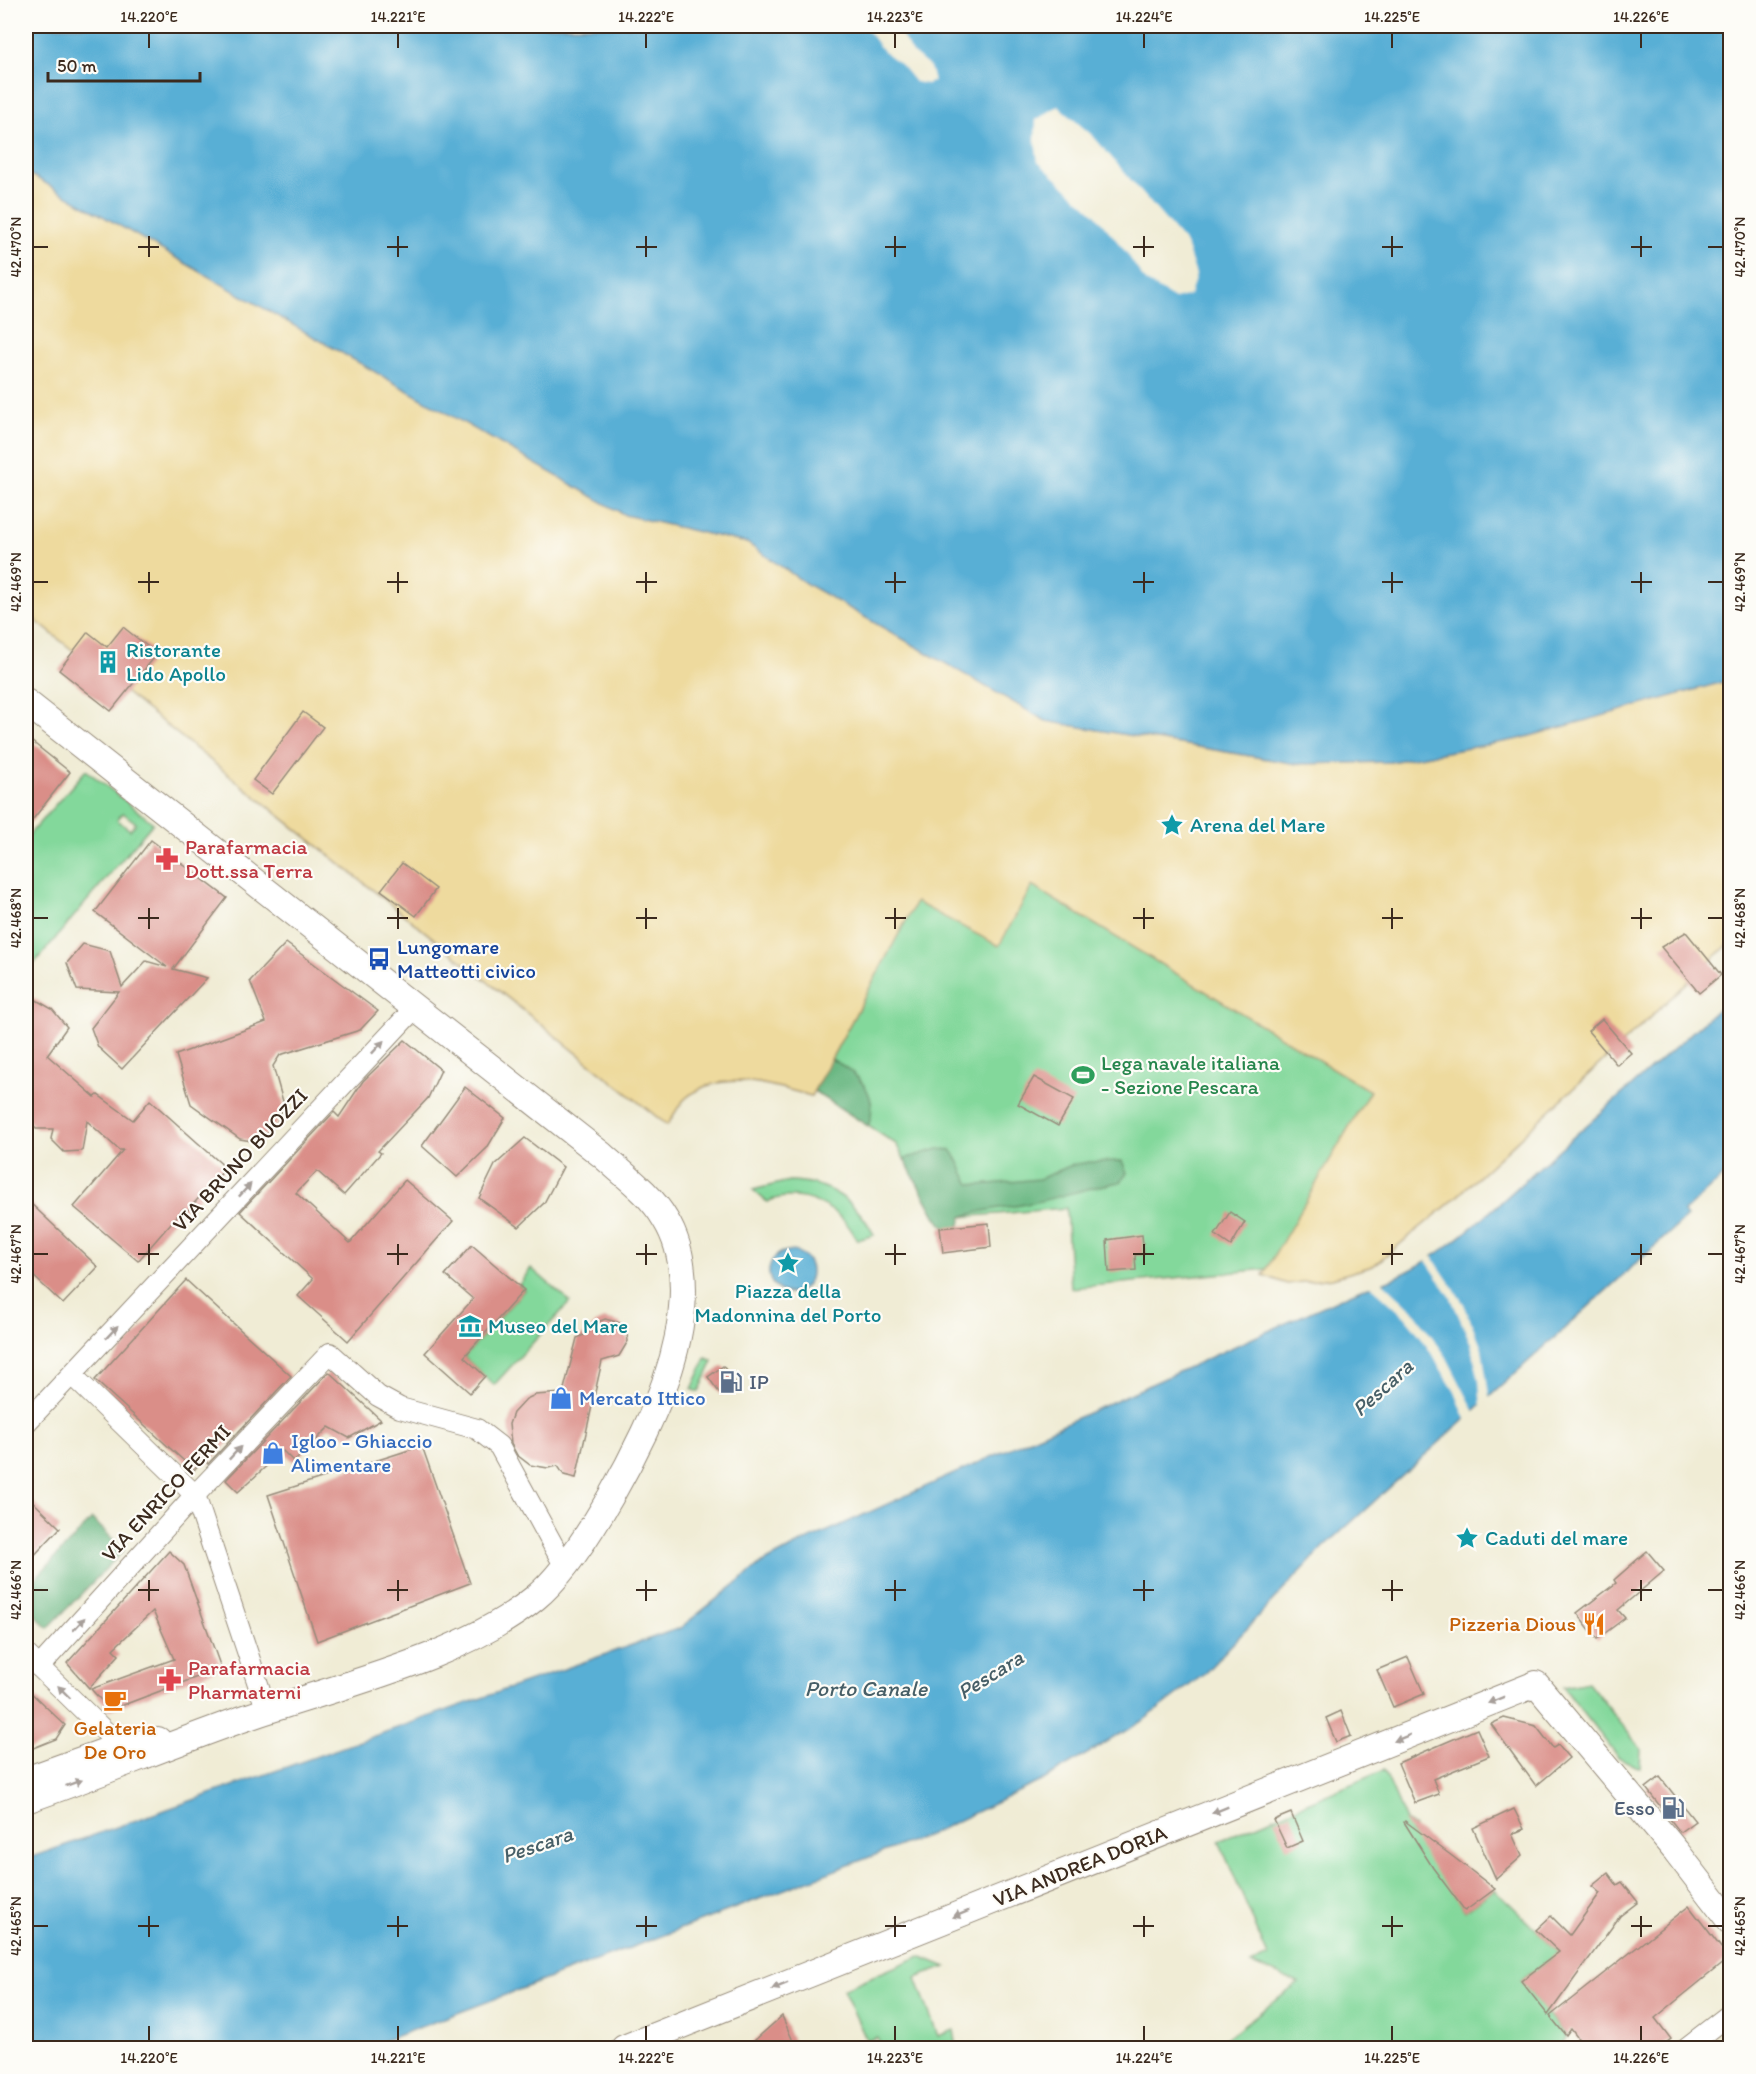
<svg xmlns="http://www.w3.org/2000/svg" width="1756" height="2074" viewBox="0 0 1756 2074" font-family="Itim,sans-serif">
	<rect width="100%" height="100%" fill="#fdfcf7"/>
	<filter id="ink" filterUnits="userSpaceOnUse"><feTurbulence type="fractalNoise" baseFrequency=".0167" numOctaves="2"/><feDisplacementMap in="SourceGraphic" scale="12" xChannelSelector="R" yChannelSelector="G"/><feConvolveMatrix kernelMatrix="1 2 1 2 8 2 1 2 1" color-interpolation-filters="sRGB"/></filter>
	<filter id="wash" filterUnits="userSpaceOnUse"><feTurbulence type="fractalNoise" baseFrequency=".008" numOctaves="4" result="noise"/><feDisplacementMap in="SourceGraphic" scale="24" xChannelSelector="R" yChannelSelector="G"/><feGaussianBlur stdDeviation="1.35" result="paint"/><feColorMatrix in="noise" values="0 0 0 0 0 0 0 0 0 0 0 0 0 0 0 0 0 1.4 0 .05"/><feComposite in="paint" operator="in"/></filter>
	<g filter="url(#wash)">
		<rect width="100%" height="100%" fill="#f0ecd5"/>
		<g fill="#83d89b" stroke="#5f815c" stroke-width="1.5" fill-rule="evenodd">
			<path d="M86 770 153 823 26 973V838ZM123 813 136 823 130 830 117 820Z"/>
			<path d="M1032 886 1370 1091 1267 1269 1071 1288 1066 1208 937 1219 896 1144 814 1091 916 902 999 945Z"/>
			<path d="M789 1181C827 1181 857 1201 874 1235L857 1240C842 1208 801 1187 767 1202L753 1190Z"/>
			<path d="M531 1268 570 1302 494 1385 464 1357 524 1290 519 1285Z"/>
			<path d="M706 1358 713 1361 699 1392 692 1389Z"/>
			<path d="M1588 1682 1641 1749 1640 1768 1618 1757 1563 1687Z"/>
			<path d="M1384 1770 1406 1821 1414 1827 1410 1831 1465 1911 1495 1889 1559 1952 1521 1981 1566 2036 1559 2048H1213L1299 1983 1251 1964 1268 1956 1219 1841Z"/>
			<path d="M920 1956 946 1967 916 1978 938 2036 954 2030 957 2048H882L877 2037 867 2041 843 1989Z"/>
		</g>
		<g fill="#6ab883" stroke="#527150" stroke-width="1.5">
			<path d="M831 1059C857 1072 881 1094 868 1126L814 1091Z"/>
			<path d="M938 1149 951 1150C960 1160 962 1173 970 1184L979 1185 1039 1179 1072 1165 1089 1162 1122 1161 1127 1173 1121 1182C1088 1187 1058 1198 1026 1204 1005 1208 983 1209 962 1217L957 1235H952L937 1219 904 1159Z"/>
			<path d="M92 1519 124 1550 48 1628 26 1606V1588Z"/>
		</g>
		<path fill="#eeda9e" stroke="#94825e" stroke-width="1.5" d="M26 172 625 515 747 543 807 584 1046 721 1297 764 1390 762 1519 739 1730 680V943L1450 1203 1373 1266 1332 1278 1287 1284 1263 1275 1370 1091 1032 886 999 946 916 902 811 1096C772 1085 721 1068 686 1098 679 1104 673 1117 667 1125L26 613Z"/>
		<g fill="#58afd5" stroke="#4a6c7a" stroke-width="1.5">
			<path d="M26 26H1730V680L1519 739 1390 762 1297 764 1046 721 807 584 747 543 625 515 26 172Z"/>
			<path d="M1730 998V1170L1683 1213 1687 1217 1323 1548 1203 1675 1144 1720 1045 1779 928 1835 365 2048H26V1859L680 1628 761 1564 795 1546 1361 1289C1434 1274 1507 1195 1563 1146 1619 1097 1675 1048 1730 998Z"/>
			<circle cx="790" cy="1272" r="21"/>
		</g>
		<g fill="#f0ecd5">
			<path d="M864 26H895L913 53 930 67 934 81 927 84 915 82 901 65 883 51Z"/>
			<path d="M1058 106 1093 136 1186 244 1196 275 1190 295 1175 299 1145 281 1126 252 1095 214 1038 162 1035 140 1036 120Z"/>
			<path d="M1431 1255 1464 1304 1482 1349 1490 1402 1481 1410 1479 1380 1471 1344 1450 1296 1425 1259Z"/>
			<path d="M1382 1281 1413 1310 1446 1356 1476 1414 1467 1422 1455 1392 1421 1337 1405 1317 1369 1284Z"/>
		</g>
		<g id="blocks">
			<g fill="#da8e88">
				<path d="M123 627 157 654 111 711 59 670 88 632 107 647Z"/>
				<path d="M303 712 323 727 272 794 253 780Z"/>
				<path d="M26 737 70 772 26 828Z"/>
				<path d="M151 840 227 898 173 969 207 978 122 1069 98 1047 91 1028 119 992 77 990 67 963 83 944 110 951 122 987 146 961 167 967 95 912Z"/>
				<path d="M402 863 436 889 416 916 381 890Z"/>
				<path d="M1686 932 1721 975 1699 993 1661 947Z"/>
				<path d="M286 943 378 1011 360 1030 280 1055 273 1066 284 1105 276 1125 257 1142 240 1139 191 1104 176 1055 266 1022 250 981Z"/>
				<path d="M26 994 52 1009 67 1027 47 1055 95 1097 98 1095 133 1120 150 1100 226 1168 187 1211 184 1208 138 1261 74 1207 123 1150H119L87 1121 82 1151 64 1152 51 1139 53 1129H36L26 1118Z"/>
				<path d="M1602 1019 1631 1053 1617 1065 1588 1031Z"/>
				<path d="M405 1040 441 1070 428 1098 378 1151 381 1153 344 1195 317 1171 296 1193 350 1243 405 1180 453 1221 348 1341 298 1296 313 1279 240 1212 334 1112 339 1117 363 1081Z"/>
				<path d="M1034 1077 1074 1099 1058 1126 1018 1104Z"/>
				<path d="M465 1087 505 1118 487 1148 457 1177 422 1146Z"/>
				<path d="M525 1138 563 1167 544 1203 519 1227 479 1198 495 1165Z"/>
				<path d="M26 1199 98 1267 63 1304 26 1269Z"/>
				<path d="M1230 1212 1245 1222 1231 1246 1215 1235Z"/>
				<path d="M989 1223 991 1247 943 1253 940 1228Z"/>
				<path d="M1142 1235 1144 1254 1135 1255 1136 1270 1109 1272 1107 1240Z"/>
				<path d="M472 1245 524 1290 464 1357 485 1376 470 1393 425 1353 473 1299 445 1275Z"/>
				<path d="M186 1280 291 1376 208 1464 204 1459 194 1470 95 1380Z"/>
				<path d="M605 1319 620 1323 627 1334 628 1341 619 1356 602 1361 576 1478 564 1475 558 1466 548 1468 530 1465 517 1455 511 1444 509 1424 513 1413 526 1399 535 1395 563 1393 577 1338 588 1333 595 1323Z"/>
				<path d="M723 1366 736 1383 721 1395 708 1377Z"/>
				<path d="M329 1372 381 1420 349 1438 329 1427 294 1462 283 1451 238 1492 226 1480Z"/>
				<path d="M422 1446 470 1583 317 1641 268 1495Z"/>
				<path d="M26 1495 60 1528 26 1564Z"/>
				<path d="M169 1551 184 1565 221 1668 110 1710 91 1689 174 1659 153 1611 113 1649 119 1655 89 1688 67 1663Z"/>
				<path d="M1647 1551 1664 1571 1618 1610 1625 1618 1597 1639 1577 1613 1616 1583 1614 1580Z"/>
				<path d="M1408 1657 1424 1694 1393 1707 1377 1670Z"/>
				<path d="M26 1688 65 1725 56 1739 26 1751Z"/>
				<path d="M1341 1711 1351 1736 1336 1742 1326 1718Z"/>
				<path d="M1504 1718 1536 1726 1553 1748 1558 1745 1569 1758 1536 1786 1491 1724Z"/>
				<path d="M1477 1729 1489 1756 1433 1779 1439 1794 1415 1803 1398 1763Z"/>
				<path d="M1660 1777 1695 1821 1680 1832 1646 1788Z"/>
				<path d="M1514 1809 1524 1829 1512 1834 1522 1856 1496 1879 1473 1828Z"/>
				<path d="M1291 1813 1303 1841 1287 1848 1274 1820Z"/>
				<path d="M1405 1821 1452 1856 1495 1889 1465 1911 1433 1868 1404 1822Z"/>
				<path d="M1608 1873 1617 1885 1622 1882 1638 1902 1620 1916 1548 2015 1521 1981 1559 1952 1536 1930 1551 1916 1570 1935 1600 1893 1592 1886Z"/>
				<path d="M1689 1906 1729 1958 1655 2018 1671 2039 1658 2049H1586L1571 2029 1566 2036 1550 2016Z"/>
				<path d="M782 2016 793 2041 773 2049H745Z"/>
			</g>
		</g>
	</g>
	<g filter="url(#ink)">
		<use href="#blocks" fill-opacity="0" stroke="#968b7a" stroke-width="1.5"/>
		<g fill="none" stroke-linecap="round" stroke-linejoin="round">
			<g stroke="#968b7a" stroke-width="22">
				<g id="minor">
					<path d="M72 1375 195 1495 267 1711"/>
					<path d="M26 1423 415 1008"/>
					<path d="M26 1654 120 1746 123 1757"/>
					<path d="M39 1667 195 1495 330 1353 378 1396 400 1408 477 1429 499 1446 565 1567"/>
					<path d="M1686 2048 1730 2014"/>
				</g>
			</g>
			<g stroke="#968b7a" stroke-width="28">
				<g id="tertiary">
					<path d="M26 702 602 1155C624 1175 650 1193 665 1219 694 1265 683 1331 666 1380 646 1438 582 1560 535 1598 464 1657 338 1686 251 1716 175 1742 101 1774 26 1800"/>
					<path d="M26 1780 120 1746 158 1740"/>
					<path d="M624 2048 1536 1684 1676 1851 1730 1921"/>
				</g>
			</g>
			<use href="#minor" stroke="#fff" stroke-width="20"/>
			<use href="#tertiary" stroke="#fff" stroke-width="26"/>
		</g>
		<defs><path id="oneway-solid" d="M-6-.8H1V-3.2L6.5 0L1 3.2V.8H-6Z" transform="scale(1.5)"/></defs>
		<g fill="#a79f9a">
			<use href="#oneway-solid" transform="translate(378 1047) rotate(-47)"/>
			<use href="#oneway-solid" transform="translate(245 1190) rotate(-47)"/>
			<use href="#oneway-solid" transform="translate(112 1332) rotate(-47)"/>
			<use href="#oneway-solid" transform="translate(235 1453) rotate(-47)"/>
			<use href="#oneway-solid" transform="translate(79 1624) rotate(-48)"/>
			<use href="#oneway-solid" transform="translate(64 1692) rotate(-135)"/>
			<use href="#oneway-solid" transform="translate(1496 1700) rotate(158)"/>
			<use href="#oneway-solid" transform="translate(1402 1738) rotate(158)"/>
			<use href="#oneway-solid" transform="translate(74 1783) rotate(-20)"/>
			<use href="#oneway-solid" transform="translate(1220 1810) rotate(158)"/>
			<use href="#oneway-solid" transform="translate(961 1914) rotate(158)"/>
			<use href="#oneway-solid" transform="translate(780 1986) rotate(158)"/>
		</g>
	</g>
	<path fill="none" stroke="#3b2a1e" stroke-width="2" d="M149 33V48M398 33V48M646 33V48M895 33V48M1144 33V48M1392 33V48M1641 33V48M149 236V257M398 236V257M646 236V257M895 236V257M1144 236V257M1392 236V257M1641 236V257M33 247H48M138 247H159M387 247H408M636 247H657M885 247H906M1133 247H1154M1382 247H1403M1631 247H1652M1708 247H1723M149 572V593M398 572V593M646 572V593M895 572V593M1144 572V593M1392 572V593M1641 572V593M33 582H48M138 582H159M387 582H408M636 582H657M885 582H906M1133 582H1154M1382 582H1403M1631 582H1652M1708 582H1723M149 908V929M398 908V929M646 908V929M895 908V929M1144 908V929M1392 908V929M1641 908V929M33 918H48M138 918H159M387 918H408M636 918H657M885 918H906M1133 918H1154M1382 918H1403M1631 918H1652M1708 918H1723M149 1244V1265M398 1244V1265M646 1244V1265M895 1244V1265M1144 1244V1265M1392 1244V1265M1641 1244V1265M33 1254H48M138 1254H159M387 1254H408M636 1254H657M885 1254H906M1133 1254H1154M1382 1254H1403M1631 1254H1652M1708 1254H1723M149 1580V1601M398 1580V1601M646 1580V1601M895 1580V1601M1144 1580V1601M1392 1580V1601M1641 1580V1601M33 1590H48M138 1590H159M387 1590H408M636 1590H657M885 1590H906M1133 1590H1154M1382 1590H1403M1631 1590H1652M1708 1590H1723M149 1916V1937M398 1916V1937M646 1916V1937M895 1916V1937M1144 1916V1937M1392 1916V1937M1641 1916V1937M33 1926H48M138 1926H159M387 1926H408M636 1926H657M885 1926H906M1133 1926H1154M1382 1926H1403M1631 1926H1652M1708 1926H1723M149 2026V2041M398 2026V2041M646 2026V2041M895 2026V2041M1144 2026V2041M1392 2026V2041M1641 2026V2041"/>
	<defs>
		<g id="building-bare" transform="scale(1.8)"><path d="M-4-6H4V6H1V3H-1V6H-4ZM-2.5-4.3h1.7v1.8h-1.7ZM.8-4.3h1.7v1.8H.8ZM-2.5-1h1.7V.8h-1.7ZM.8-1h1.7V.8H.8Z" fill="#0f9aa8" stroke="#fdfcf7" stroke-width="2.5" paint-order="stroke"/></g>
		<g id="sight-bare" transform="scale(1.8)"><path d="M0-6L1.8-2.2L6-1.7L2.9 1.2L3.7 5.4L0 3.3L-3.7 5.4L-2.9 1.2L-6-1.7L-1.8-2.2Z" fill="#0f9aa8" stroke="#fdfcf7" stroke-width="2.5" paint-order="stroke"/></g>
		<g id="pharmacy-bare" transform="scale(1.8)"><path d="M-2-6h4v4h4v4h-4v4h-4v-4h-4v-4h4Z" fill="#e0444e" stroke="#fdfcf7" stroke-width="2.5" paint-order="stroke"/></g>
		<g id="bus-bare" transform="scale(1.8)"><path d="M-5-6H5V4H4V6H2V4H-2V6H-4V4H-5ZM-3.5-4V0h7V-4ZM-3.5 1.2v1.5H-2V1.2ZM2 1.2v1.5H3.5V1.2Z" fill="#1a4fb4" stroke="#fdfcf7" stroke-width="2.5" paint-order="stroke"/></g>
		<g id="stadium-bare" transform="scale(1.8)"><path d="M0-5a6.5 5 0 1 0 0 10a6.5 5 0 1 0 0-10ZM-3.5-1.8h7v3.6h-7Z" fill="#2e9e5b" stroke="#fdfcf7" stroke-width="2.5" paint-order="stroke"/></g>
		<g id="museum-bare" transform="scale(1.8)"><path d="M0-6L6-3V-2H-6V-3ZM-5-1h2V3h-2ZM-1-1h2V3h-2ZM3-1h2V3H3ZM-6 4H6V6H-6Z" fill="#0f9aa8" stroke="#fdfcf7" stroke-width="2.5" paint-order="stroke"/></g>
		<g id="fuel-bare" transform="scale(1.8)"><path d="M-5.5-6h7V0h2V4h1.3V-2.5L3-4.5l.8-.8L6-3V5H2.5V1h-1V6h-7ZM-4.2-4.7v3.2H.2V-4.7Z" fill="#5c6f8a" stroke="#fdfcf7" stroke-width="2.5" paint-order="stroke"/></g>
		<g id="shop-bare" transform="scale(1.8)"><path d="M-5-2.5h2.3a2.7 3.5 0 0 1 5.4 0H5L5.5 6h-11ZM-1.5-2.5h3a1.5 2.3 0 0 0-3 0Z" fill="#3f7fe0" stroke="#fdfcf7" stroke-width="2.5" paint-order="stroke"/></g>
		<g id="restaurant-bare" transform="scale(1.8)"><path d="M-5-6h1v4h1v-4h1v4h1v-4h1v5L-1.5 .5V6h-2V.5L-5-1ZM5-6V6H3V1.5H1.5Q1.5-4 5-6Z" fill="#e8710a" stroke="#fdfcf7" stroke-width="2.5" paint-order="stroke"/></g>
		<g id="cafe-bare" transform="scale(1.8)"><path d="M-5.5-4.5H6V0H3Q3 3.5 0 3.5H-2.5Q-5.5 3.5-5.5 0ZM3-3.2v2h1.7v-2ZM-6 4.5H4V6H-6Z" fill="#e8710a" stroke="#fdfcf7" stroke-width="2.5" paint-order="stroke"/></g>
	</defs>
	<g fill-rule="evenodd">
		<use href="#building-bare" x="108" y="662"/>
		<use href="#sight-bare" x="1172" y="825"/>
		<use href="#pharmacy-bare" x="167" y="859"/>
		<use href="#bus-bare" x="379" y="959"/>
		<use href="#stadium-bare" x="1083" y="1075"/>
		<use href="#sight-bare" x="788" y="1263"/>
		<use href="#museum-bare" x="470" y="1326"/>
		<use href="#fuel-bare" x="731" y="1382"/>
		<use href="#shop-bare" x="561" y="1398"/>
		<use href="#shop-bare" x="273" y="1453"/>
		<use href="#sight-bare" x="1467" y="1538"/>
		<use href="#restaurant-bare" x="1594" y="1624"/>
		<use href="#pharmacy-bare" x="170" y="1680"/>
		<use href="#cafe-bare" x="115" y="1700"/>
		<use href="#fuel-bare" x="1673" y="1808"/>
	</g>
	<g text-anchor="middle" stroke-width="4.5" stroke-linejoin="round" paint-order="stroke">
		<g font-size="21" fill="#0d838f" stroke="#fdfcf7" text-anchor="start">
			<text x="126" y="657">Ristorante<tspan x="126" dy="24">Lido Apollo</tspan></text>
			<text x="1190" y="832">Arena del Mare</text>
			<text x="788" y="1298" text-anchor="middle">Piazza della<tspan x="788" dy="24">Madonnina del Porto</tspan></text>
			<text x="488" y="1333">Museo del Mare</text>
			<text x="1485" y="1545">Caduti del mare</text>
		</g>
		<g font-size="21" fill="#be3a42" stroke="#fdfcf7" text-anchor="start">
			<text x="185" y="854">Parafarmacia<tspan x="185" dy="24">Dott.ssa Terra</tspan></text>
			<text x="188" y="1675">Parafarmacia<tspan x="188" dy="24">Pharmaterni</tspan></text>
		</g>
		<g font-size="21" fill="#164399" stroke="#fdfcf7" text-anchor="start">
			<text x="397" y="954">Lungomare<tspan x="397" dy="24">Matteotti civico</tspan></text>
		</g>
		<g font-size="21" fill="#27864d" stroke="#fdfcf7" text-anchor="start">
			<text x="1101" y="1070">Lega navale italiana<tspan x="1101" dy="24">- Sezione Pescara</tspan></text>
		</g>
		<g font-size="21" fill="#3b2a1e" stroke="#fdfcf7">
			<text transform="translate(240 1160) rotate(-47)" y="7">VIA BRUNO BUOZZI</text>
			<text transform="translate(166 1493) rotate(-47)" y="7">VIA ENRICO FERMI</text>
			<text transform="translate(1080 1866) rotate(-22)" y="7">VIA ANDREA DORIA</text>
		</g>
		<g font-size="21" fill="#4e5e75" stroke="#fdfcf7" text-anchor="start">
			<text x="749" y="1389">IP</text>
			<text x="1655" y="1815" text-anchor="end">Esso</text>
		</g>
		<g font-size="21" fill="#366cbe" stroke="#fdfcf7" text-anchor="start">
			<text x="579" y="1405">Mercato Ittico</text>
			<text x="291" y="1448">Igloo - Ghiaccio<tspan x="291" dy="24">Alimentare</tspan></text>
		</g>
		<g font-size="21" fill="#c56008" stroke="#fdfcf7" text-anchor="end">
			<text x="1576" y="1631">Pizzeria Dious</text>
			<text x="115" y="1735" text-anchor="middle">Gelateria<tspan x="115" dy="24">De Oro</tspan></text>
		</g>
		<g font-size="22" font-style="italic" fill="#475f67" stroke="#fdfcf7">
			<text transform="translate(1382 1387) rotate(-42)" y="8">Pescara</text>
			<text transform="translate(990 1674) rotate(-32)" y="8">Pescara</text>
			<text x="866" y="1696">Porto Canale</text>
			<text transform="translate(537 1844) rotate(-19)" y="8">Pescara</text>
		</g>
	</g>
	<rect width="1756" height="2074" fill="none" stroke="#fdfcf7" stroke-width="66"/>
	<path d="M48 72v9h152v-9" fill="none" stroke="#3b2a1e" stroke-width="3"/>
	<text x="57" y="72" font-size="18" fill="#3b2a1e" stroke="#fdfcf7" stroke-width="4.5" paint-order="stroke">50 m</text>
	<rect x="33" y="33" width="1690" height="2008" fill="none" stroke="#3b2a1e" stroke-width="2"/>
	<g font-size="15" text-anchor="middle" fill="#3b2a1e">
		<text x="149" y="22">14.220°E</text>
		<text x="398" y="22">14.221°E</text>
		<text x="646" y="22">14.222°E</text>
		<text x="895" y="22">14.223°E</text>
		<text x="1144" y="22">14.224°E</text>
		<text x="1392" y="22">14.225°E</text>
		<text x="1641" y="22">14.226°E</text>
		<text transform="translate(16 247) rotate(-90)" y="5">42.470°N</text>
		<text transform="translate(1740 247) rotate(-90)" y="5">42.470°N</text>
		<text transform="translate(16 582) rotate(-90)" y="5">42.469°N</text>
		<text transform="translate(1740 582) rotate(-90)" y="5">42.469°N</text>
		<text transform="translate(16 918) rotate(-90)" y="5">42.468°N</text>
		<text transform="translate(1740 918) rotate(-90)" y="5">42.468°N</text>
		<text transform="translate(16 1254) rotate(-90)" y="5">42.467°N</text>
		<text transform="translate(1740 1254) rotate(-90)" y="5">42.467°N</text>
		<text transform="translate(16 1590) rotate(-90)" y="5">42.466°N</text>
		<text transform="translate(1740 1590) rotate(-90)" y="5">42.466°N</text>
		<text transform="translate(16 1926) rotate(-90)" y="5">42.465°N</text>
		<text transform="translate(1740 1926) rotate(-90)" y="5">42.465°N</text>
		<text x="149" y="2063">14.220°E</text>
		<text x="398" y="2063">14.221°E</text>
		<text x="646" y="2063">14.222°E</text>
		<text x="895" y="2063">14.223°E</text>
		<text x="1144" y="2063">14.224°E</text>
		<text x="1392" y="2063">14.225°E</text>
		<text x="1641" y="2063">14.226°E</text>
	</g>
</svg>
